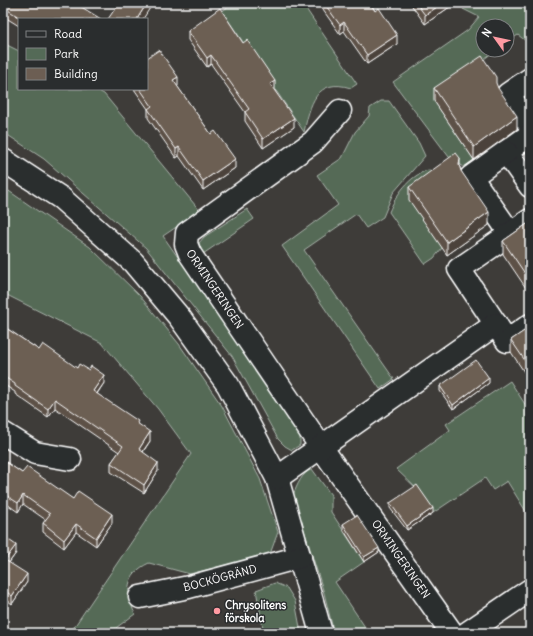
<svg xmlns="http://www.w3.org/2000/svg" width="533" height="636" viewBox="0 0 533 636" font-family="Delius,sans-serif">
	<rect width="100%" height="100%" fill="#3e3c39"/>
	<filter id="ink" filterUnits="userSpaceOnUse"><feTurbulence type="fractalNoise" baseFrequency=".025" numOctaves="2"/><feDisplacementMap in="SourceGraphic" scale="8" xChannelSelector="R" yChannelSelector="G"/><feConvolveMatrix kernelMatrix="1 2 1 2 8 2 1 2 1" color-interpolation-filters="sRGB"/></filter>
	<g filter="url(#ink)">
		<g fill="#546a57" stroke="#aab4ab">
			<path d="M234 3H302L357 84 351 88C316 77 310 105 304 132L222 11Z"/>
			<path d="M460 3H530V44L518 35 507 42V26H483V50H496L480 62 434 101 474 160 464 167 449 157 393 82 468 30 479 17 463 9Z"/>
			<path d="M3 43 19 51V89H95L104 94 200 211 163 236 300 431V445L292 450 285 446 278 439 232 356 146 248 44 159 3 132Z"/>
			<path d="M381 101H389L419 143 425 156 393 193 383 217 366 228 356 214 304 250 394 379 380 389 282 246 338 205 317 175 342 158 355 132 369 116 370 108Z"/>
			<path d="M428 170 435 171 442 248 434 258 425 264 389 212C396 195 409 176 428 170Z"/>
			<path d="M3 187 90 247 140 296 179 344 222 406 260 479 278 532 270 554 190 574 149 563C125 574 125 592 135 614L109 633H70L191 454 158 409 102 343 3 293Z"/>
			<path d="M247 209 254 219 203 254 199 243 204 237Z"/>
			<path d="M510 381 530 412V518L507 481 493 490 485 478 433 513 417 489 396 469 450 430 446 424Z"/>
			<path d="M312 469 331 495V512L364 562 335 582 369 633H334L324 593 293 495C298 484 301 474 312 469Z"/>
			<path d="M275 583 287 588 295 601 301 633H264L256 590Z"/>
		</g>
		<g fill="none" stroke-linecap="round" stroke-linejoin="round">
			<g stroke="#fff" stroke-width="25">
				<g id="minor">
					<path d="M530 79 508 94 530 125"/>
					<path d="M340 111 313 142 187 233 186 244 190 254 321 447 452 633"/>
					<path d="M530 135 506 152 530 186"/>
					<path d="M506 152 471 177 510 233"/>
					<path d="M3 160 61 198 133 262 180 318 228 385 277 478 321 633"/>
					<path d="M530 220 459 269 507 341 530 325"/>
					<path d="M3 433 35 453 70 459"/>
					<path d="M277 478 496 324"/>
					<path d="M140 597 189 587 300 557"/>
					<path d="M467 633 530 590"/>
				</g>
			</g>
			<use href="#minor" stroke="#2a2d2e" stroke-width="22"/>
		</g>
		<g fill="#5d5147" stroke="#fff">
			<path d="M3 3 101 19H19V26L3 16Z"/>
			<path d="M318 3H370L397 44 367 64 344 31 340 34Z"/>
			<path d="M410 3H454V4L425 24Z"/>
			<path d="M188 31 275 90V91L294 127 263 148 245 121V112L211 64 207 67 188 40Z"/>
			<path d="M496 85 517 129 474 160 434 101V88Z"/>
			<path d="M177 86 235 168 203 190 179 156 176 158 148 118V109L134 89H147Z"/>
			<path d="M530 137V154L528 152V139Z"/>
			<path d="M460 169 489 225 447 255 409 200V187Z"/>
			<path d="M530 222V294L503 254V241Z"/>
			<path d="M3 326 39 350 77 368 104 383 97 394 138 424 150 441 143 452 158 471 144 493 111 472V463L119 452 55 408 48 417 15 394V392L3 384Z"/>
			<path d="M530 327V381L511 352V340Z"/>
			<path d="M489 383 453 409 440 391V386Z"/>
			<path d="M3 460 22 473 73 499 112 523 96 546 76 532 64 548 43 532V523L46 520 23 504 18 512 4 502 3 504Z"/>
			<path d="M390 503 433 513 407 530 390 508Z"/>
			<path d="M343 524 379 552 364 562 343 529Z"/>
			<path d="M3 536 16 553 9 563 27 582 12 604 3 597Z"/>
			<path d="M530 616V628L529 626V617Z"/>
		</g>
		<g fill="#4c423a" stroke="#fff">
			<path d="M147 3H153L143 19H137Z"/>
			<path d="M443 3H454V4L425 24V15Z"/>
			<path d="M344 22V31L340 34V25Z"/>
			<path d="M397 35V44L367 64V55Z"/>
			<path d="M211 55V64L207 67V58Z"/>
			<path d="M178 77V86L173 89V80Z"/>
			<path d="M275 81V90L270 93V84Z"/>
			<path d="M517 116V129L474 160V147Z"/>
			<path d="M294 118V127L263 148V139Z"/>
			<path d="M179 147V156L176 158V149Z"/>
			<path d="M460 158V171L459 165Z"/>
			<path d="M235 159V168L203 190V181Z"/>
			<path d="M489 212V225L447 255V242Z"/>
			<path d="M104 375V383L93 399V391Z"/>
			<path d="M489 378V383L453 409V405Z"/>
			<path d="M55 399V408L48 417V409Z"/>
			<path d="M150 432V441L139 457V449Z"/>
			<path d="M158 463V471L144 493V485Z"/>
			<path d="M4 494V502L3 504V496Z"/>
			<path d="M23 495V504L18 512V503Z"/>
			<path d="M433 508V513L407 530V526Z"/>
			<path d="M112 514V523L96 546V538Z"/>
			<path d="M76 524V532L64 548V540Z"/>
			<path d="M16 545V553L5 568V560Z"/>
			<path d="M379 548V552L364 562V557Z"/>
			<path d="M27 574V582L12 604V596Z"/>
		</g>
		<g fill="#6c5e53" stroke="#fff">
			<path d="M3 3H75L101 19H22L3 7Z"/>
			<path d="M119 3H147L137 19H108Z"/>
			<path d="M324 3H370L375 11 379 8 397 35 367 55 344 22 340 25Z"/>
			<path d="M416 3H443L425 15Z"/>
			<path d="M220 8 243 43 247 40 275 81 270 84 294 118 263 139 245 112 249 109 211 55 207 58 188 31Z"/>
			<path d="M159 50 178 77 173 80 211 134 215 131 235 159 203 181 179 147 176 149 148 109 152 106 140 89H147V58Z"/>
			<path d="M482 56 496 77V83L498 88 517 116 474 147 434 88Z"/>
			<path d="M456 153 460 158 459 165 461 171 489 212 447 242 409 187Z"/>
			<path d="M530 222V281L503 241Z"/>
			<path d="M3 326 39 350 43 344 77 368 79 364 89 370 91 366 104 375 93 391 138 421 137 423 150 432 139 449 158 463 144 485 111 463 123 446 55 399 48 409 15 386V384L3 376Z"/>
			<path d="M530 327V368L511 340Z"/>
			<path d="M476 360 489 378 453 405 440 386Z"/>
			<path d="M3 460 22 473 27 467 73 499 78 491 112 514 96 538 76 524 64 540 43 523 50 514 23 495 18 503 4 494 3 496Z"/>
			<path d="M417 485 433 508 407 526 390 503Z"/>
			<path d="M357 515 379 548 364 557 343 524Z"/>
			<path d="M3 536 16 545 5 560 27 574 12 596 3 589Z"/>
			<path d="M243 631 244 633H232Z"/>
		</g>
	</g>
	<circle fill="#ff9aa2" stroke="#2a2d2e" stroke-width="1.5" cx="217" cy="611" r="4"/>
	<g text-anchor="middle" stroke-width="3" stroke-linejoin="round" paint-order="stroke">
		<g font-size="11" fill="#fff" stroke="#2a2d2e">
			<text transform="translate(215 289) rotate(56)" y="4">ORMINGERINGEN</text>
			<text transform="translate(401 559) rotate(55)" y="4">ORMINGERINGEN</text>
			<text transform="translate(220 578) rotate(-15)" y="4">BOCKÖGRÄND</text>
		</g>
		<g font-size="11" font-weight="bold" fill="#fff" stroke="#2a2d2e" text-anchor="start">
			<text x="225" y="609">Chrysolitens<tspan x="225" dy="13">förskola</tspan></text>
		</g>
	</g>
	<rect width="533" height="636" fill="none" stroke="#2a2d2e" stroke-width="16"/>
	<rect x="8" y="8" width="517" height="620" fill="none" stroke="#fff" stroke-width="1.5" filter="url(#ink)"/>
	<rect x="18" y="18" width="130" height="72" fill="#2a2d2e" stroke="#7f8182"/>
	<rect x="26" y="31" width="20" height="6" fill="#2a2d2e" stroke="#7f8182"/>
	<text x="54" y="38" font-size="12" fill="#ffffff">Road</text>
	<rect x="26" y="48" width="20" height="12" fill="#546a57" stroke="#7f8182"/>
	<text x="54" y="58" font-size="12" fill="#ffffff">Park</text>
	<rect x="26" y="68" width="20" height="12" fill="#6c5e53" stroke="#7f8182"/>
	<text x="54" y="78" font-size="12" fill="#ffffff">Building</text>
	<g transform="translate(495 38) rotate(303)"><circle r="19" fill="#2a2d2e" stroke="#7f8182"/>
	<path d="M0-3L7 15L0 10L-7 15Z" fill="#ff9aa2"/>
	<text y="-6" font-size="11" font-weight="bold" text-anchor="middle" fill="#ffffff">N</text>
	</g>
</svg>
